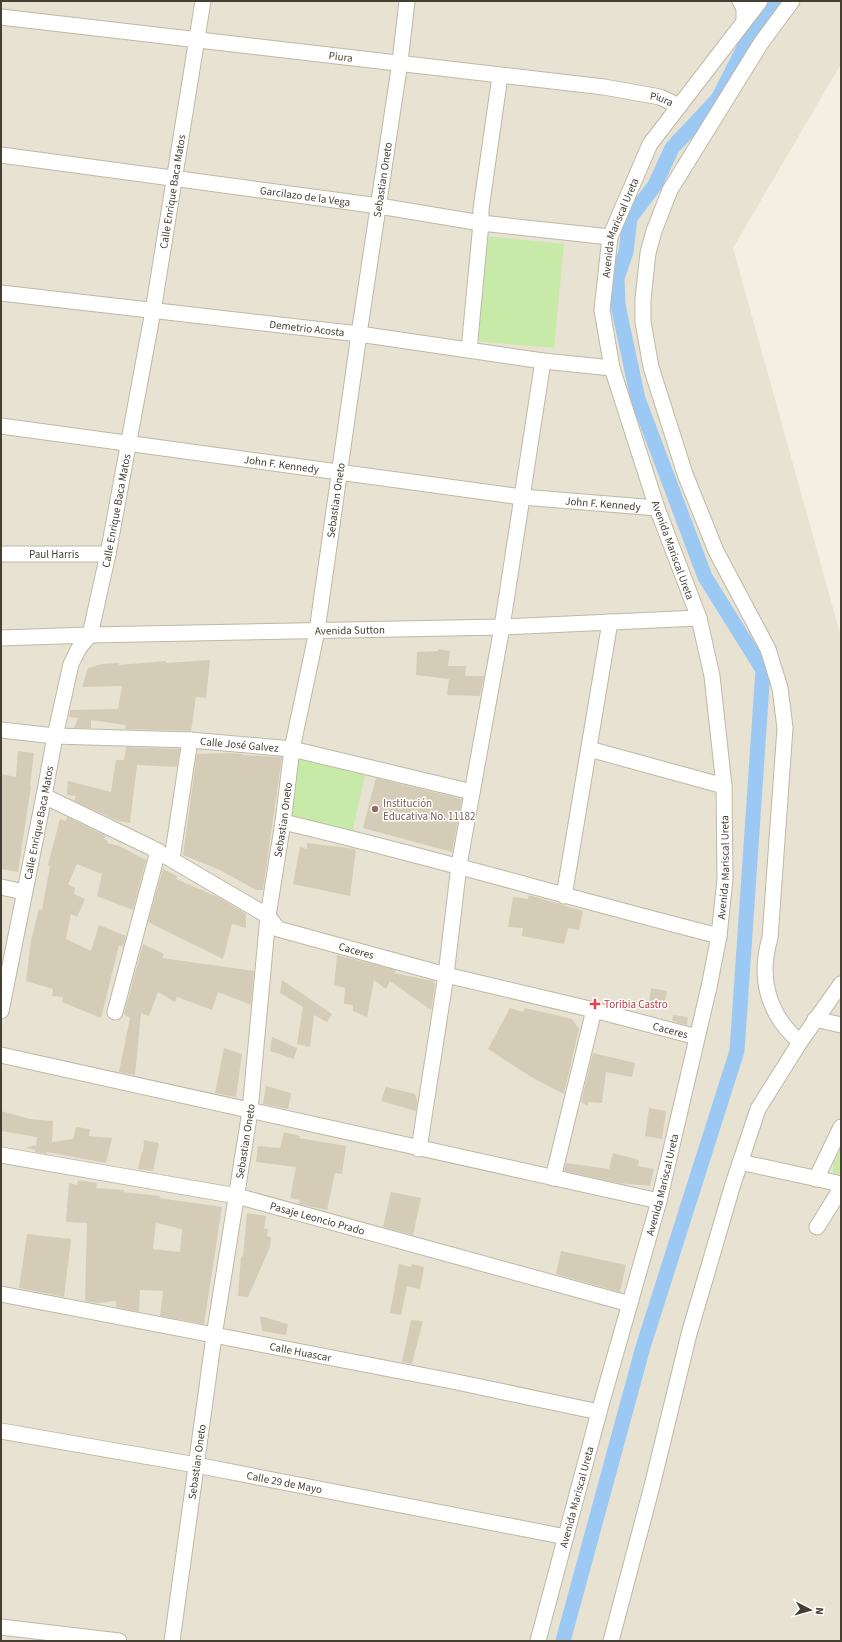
<svg xmlns="http://www.w3.org/2000/svg" width="842" height="1642" viewBox="0 0 842 1642" font-family="'Source Sans 3',sans-serif">
	<rect width="100%" height="100%" fill="#f3efe3"/>
	<path fill="#e7e2d1" d="M1 1H841V64L733 248 841 637V1641H1Z"/>
	<g fill="#c8eaa9">
		<path d="M485 236 564 244 554 348 475 341Z"/>
		<path d="M292 749 367 766 351 838 283 822Z"/>
		<path d="M841 1146V1175L833 1173V1165Z"/>
	</g>
	<g fill="none" stroke-linecap="round" stroke-linejoin="round">
		<path stroke="#9bc9f4" stroke-width="15" d="M563 1641 643 1347 737 1051 763 670 705 577 638 399 618 305 617 278 626 252 630 218 655 185 672 148 718 99 745 46 777 1"/>
	</g>
	<g fill="#d5ccb8" fill-rule="evenodd">
		<path d="M438 649 450 651 448 666H466L465 676H484L480 696 447 695 449 679 416 675 417 652 438 651Z"/>
		<path d="M210 660 206 698 196 697 191 731 125 729 126 725 91 720V728H74L78 718 69 717 70 710 118 709 122 686 82 687 88 668 102 664 119 663V665L166 661V663Z"/>
		<path d="M126 747 180 749 177 767 137 765 130 823 118 821 74 801 76 796 67 795 68 781 111 792 116 760H124Z"/>
		<path d="M18 751 34 753 30 786H31L18 872 1 869V774L16 777Z"/>
		<path d="M230 753 243 754V755L282 757 263 890H256L218 869 183 855 197 754Z"/>
		<path d="M376 778 462 799 452 852 363 828Z"/>
		<path d="M67 817 106 836 104 839 108 841 107 843 119 846 146 860 133 910 97 896 102 874 77 864 68 884 75 888 74 894 85 899 77 917 71 914 66 939 91 951 99 925 126 936 123 947 119 945 101 1018 62 1002 63 997 52 996 53 989 26 981 31 941 39 909 42 910 50 866 48 865 60 819 66 821Z"/>
		<path d="M307 843 356 849 350 896 293 884 300 847 307 849Z"/>
		<path d="M163 869 177 876 176 879 220 898 246 914V928L232 924 223 959 148 922Z"/>
		<path d="M529 895 583 911 579 930 568 928 564 944 522 936 523 928 508 927 513 897 528 899Z"/>
		<path d="M143 944 164 954 162 958 254 971 251 1005 218 992 212 1010 177 997 175 1002 158 992 149 1016 141 1013 135 1075 119 1072 130 1018 124 1014Z"/>
		<path d="M337 955 396 970 394 973 433 981 435 985 431 1010 390 981 386 989 374 980 367 1017 353 1011V1005L344 1004 345 988 334 985Z"/>
		<path d="M282 980 332 1014 327 1022 314 1015 310 1047 297 1044 303 1007 280 993Z"/>
		<path d="M651 988 667 991 664 1007 649 1004Z"/>
		<path d="M510 1008 523 1012 525 1008 572 1019 579 1029 564 1094 531 1077 488 1049Z"/>
		<path d="M673 1015 688 1017 687 1025 672 1021Z"/>
		<path d="M272 1037 297 1048 294 1059 270 1051Z"/>
		<path d="M224 1048 242 1054 236 1097 215 1093Z"/>
		<path d="M593 1053 635 1063 632 1077 606 1072 602 1103 588 1102V1106L581 1102Z"/>
		<path d="M266 1086 291 1093 288 1109 263 1104Z"/>
		<path d="M386 1087 415 1094 417 1101 416 1111 381 1101Z"/>
		<path d="M649 1108 666 1111 662 1139 645 1136Z"/>
		<path d="M1 1111 30 1119 53 1121 52 1142 73 1139 76 1127 90 1129 89 1136 112 1138 106 1163 47 1152V1154L35 1152V1150L26 1148 36 1145 37 1137 1 1131Z"/>
		<path d="M284 1132 300 1136 299 1138 346 1146 342 1174 335 1173 327 1210 299 1204 300 1200 290 1198 296 1167 256 1162 258 1146 280 1148Z"/>
		<path d="M144 1140 159 1143 153 1171 138 1169 142 1152H143Z"/>
		<path d="M613 1153 639 1160 638 1166 654 1169 650 1186 618 1183 564 1171 566 1163 609 1169Z"/>
		<path d="M78 1180 97 1183 96 1188 124 1190 123 1192 160 1196 159 1198 222 1207 204 1324 160 1316 163 1291 140 1290 139 1312 116 1307V1301L97 1303 85 1301 87 1223 66 1222 69 1183 77 1185ZM156 1223 182 1229 180 1252 153 1249Z"/>
		<path d="M391 1192 421 1198 413 1235 383 1227Z"/>
		<path d="M247 1213 266 1216 264 1229H268L267 1236 271 1237 270 1247 248 1297 238 1296 241 1256 243 1257Z"/>
		<path d="M27 1234 71 1239 64 1297 19 1288Z"/>
		<path d="M561 1251 626 1265 620 1292 556 1274Z"/>
		<path d="M399 1264 411 1267 412 1264 424 1267 420 1289 407 1286 401 1315 390 1313Z"/>
		<path d="M260 1316 288 1324 286 1335 262 1331Z"/>
		<path d="M411 1320 423 1321 412 1364 402 1362Z"/>
	</g>
	<g fill="none" stroke-linecap="round" stroke-linejoin="round">
		<g stroke="#bfb8a5" stroke-width="17">
			<g id="minor">
				<path d="M740 1 744 8V21"/>
				<path id="s1" d="M1 17 604 87 660 97 679 106"/>
				<path id="s2" d="M1 155 379 206 481 223 610 237"/>
				<path id="s3" d="M1 293 359 334 543 361 612 368"/>
				<path d="M469 350 481 223V209L500 76"/>
				<path id="s4" d="M1 426 522 497 657 508"/>
				<path id="s5" d="M1 554H108"/>
				<path id="s6" d="M1 638 90 635 502 627 699 618"/>
				<path id="s7" d="M1 730 55 736 190 740 292 749 472 792"/>
				<path d="M589 749 724 786"/>
				<path id="s8" d="M44 796 150 847 268 916 278 929 446 975 594 1010 697 1037"/>
				<path d="M283 822C429 856 573 899 719 936"/>
				<path d="M172 859 190 740"/>
				<path d="M1 887 24 892"/>
				<path d="M564 896 610 622"/>
				<path id="s9" d="M1 1011 44 796 55 736 71 664 79 648 90 635 108 554 153 311 203 1"/>
				<path d="M115 1012 158 851"/>
				<path d="M815 1019 841 1025"/>
				<path d="M800 1042 841 984"/>
				<path d="M1 1055 659 1201"/>
				<path d="M419 1149 446 975 459 865 502 627 543 361"/>
				<path id="s10" d="M1 1155 237 1196 630 1304"/>
				<path d="M740 1162 841 1184"/>
				<path d="M553 1178 594 1010"/>
				<path d="M816 1179 841 1127"/>
				<path d="M817 1227 837 1195 840 1184"/>
				<path id="s11" d="M1 1294 452 1381 599 1412"/>
				<path id="s12" d="M1 1431 196 1465 566 1537"/>
				<path d="M1 1627 119 1641"/>
				<path id="s13" d="M172 1641 214 1336 250 1111 268 916 283 822 292 749 317 631 359 334 400 62 407 1"/>
				<path id="s14" d="M538 1641 599 1412 659 1201 709 987 719 936 725 879 724 786 712 676 699 618 657 508 612 368 602 310 610 237 650 144 760 1"/>
				<path d="M611 1641 652 1486 689 1334 733 1184 758 1109 800 1042C768 1015 758 978 770 938L785 728 780 688 768 649 716 551 685 474 651 367 643 322V299L648 253 654 231 670 190 761 43 792 1"/>
			</g>
		</g>
		<use href="#minor" stroke="#fff" stroke-width="15"/>
	</g>
	<circle fill="#8d6e63" stroke="#fff" stroke-width="1.5" cx="375" cy="809" r="4"/>
	<path fill="#e0444e" stroke="#fff" stroke-width="1.5" d="M593 998h4v4h4v4h-4v4h-4v-4h-4v-4h4z"/>
	<g text-anchor="middle" stroke-width="3" stroke-linejoin="round" paint-order="stroke">
		<g font-size="11" fill="#453f33" stroke="#fff">
			<text dy="4" stroke="none"><textPath href="#s1" startOffset="342">Piura</textPath></text>
			<text dy="4" stroke="none"><textPath href="#s1" startOffset="666">Piura</textPath></text>
			<text dy="4" stroke="none"><textPath href="#s13" startOffset="1477">Sebastian Oneto</textPath></text>
			<text dy="4" stroke="none"><textPath href="#s9" startOffset="840">Calle Enrique Baca Matos</textPath></text>
			<text dy="4" stroke="none"><textPath href="#s2" startOffset="307">Garcilazo de la Vega</textPath></text>
			<text dy="4" stroke="none"><textPath href="#s14" startOffset="1457">Avenida Mariscal Ureta</textPath></text>
			<text dy="4" stroke="none"><textPath href="#s3" startOffset="308">Demetrio Acosta</textPath></text>
			<text dy="4" stroke="none"><textPath href="#s4" startOffset="283">John F. Kennedy</textPath></text>
			<text dy="4" stroke="none"><textPath href="#s13" startOffset="1153">Sebastian Oneto</textPath></text>
			<text dy="4" stroke="none"><textPath href="#s4" startOffset="607">John F. Kennedy</textPath></text>
			<text dy="4" stroke="none"><textPath href="#s9" startOffset="516">Calle Enrique Baca Matos</textPath></text>
			<text transform="translate(673 550) rotate(70)" y="4">Avenida Mariscal Ureta</text>
			<text dy="4" stroke="none"><textPath href="#s5" startOffset="53">Paul Harris</textPath></text>
			<text dy="4" stroke="none"><textPath href="#s6" startOffset="349">Avenida Sutton</textPath></text>
			<text dy="4" stroke="none"><textPath href="#s7" startOffset="239">Calle José Galvez</textPath></text>
			<text dy="4" stroke="none"><textPath href="#s13" startOffset="829">Sebastian Oneto</textPath></text>
			<text dy="4" stroke="none"><textPath href="#s9" startOffset="192">Calle Enrique Baca Matos</textPath></text>
			<text dy="4" stroke="none"><textPath href="#s14" startOffset="797">Avenida Mariscal Ureta</textPath></text>
			<text dy="4" stroke="none"><textPath href="#s8" startOffset="352">Caceres</textPath></text>
			<text dy="4" stroke="none"><textPath href="#s8" startOffset="676">Caceres</textPath></text>
			<text dy="4" stroke="none"><textPath href="#s13" startOffset="505">Sebastian Oneto</textPath></text>
			<text dy="4" stroke="none"><textPath href="#s14" startOffset="473">Avenida Mariscal Ureta</textPath></text>
			<text dy="4" stroke="none"><textPath href="#s10" startOffset="323">Pasaje Leoncio Prado</textPath></text>
			<text dy="4" stroke="none"><textPath href="#s11" startOffset="305">Calle Huascar</textPath></text>
			<text dy="4" stroke="none"><textPath href="#s13" startOffset="181">Sebastian Oneto</textPath></text>
			<text dy="4" stroke="none"><textPath href="#s12" startOffset="288">Calle 29 de Mayo</textPath></text>
			<text dy="4" stroke="none"><textPath href="#s14" startOffset="149">Avenida Mariscal Ureta</textPath></text>
		</g>
		<g font-size="11" fill="#785e54" stroke="#fff" text-anchor="start">
			<text x="383" y="807">Institución<tspan x="383" dy="13">Educativa No. 11182</tspan></text>
		</g>
		<g font-size="11" fill="#be3a42" stroke="#fff" text-anchor="start">
			<text x="604" y="1008">Toribia Castro</text>
		</g>
	</g>
	<rect width="842" height="1642" fill="none" stroke="#453f33" stroke-width="4"/>
	<g transform="translate(810 1610) rotate(96)" stroke="#ffffff" stroke-width="3" paint-order="stroke">
	<path d="M0-3L7 15L0 10L-7 15Z" fill="#453f33"/>
	<text y="-6" font-size="11" font-weight="bold" text-anchor="middle" fill="#453f33">N</text>
	</g>
</svg>
